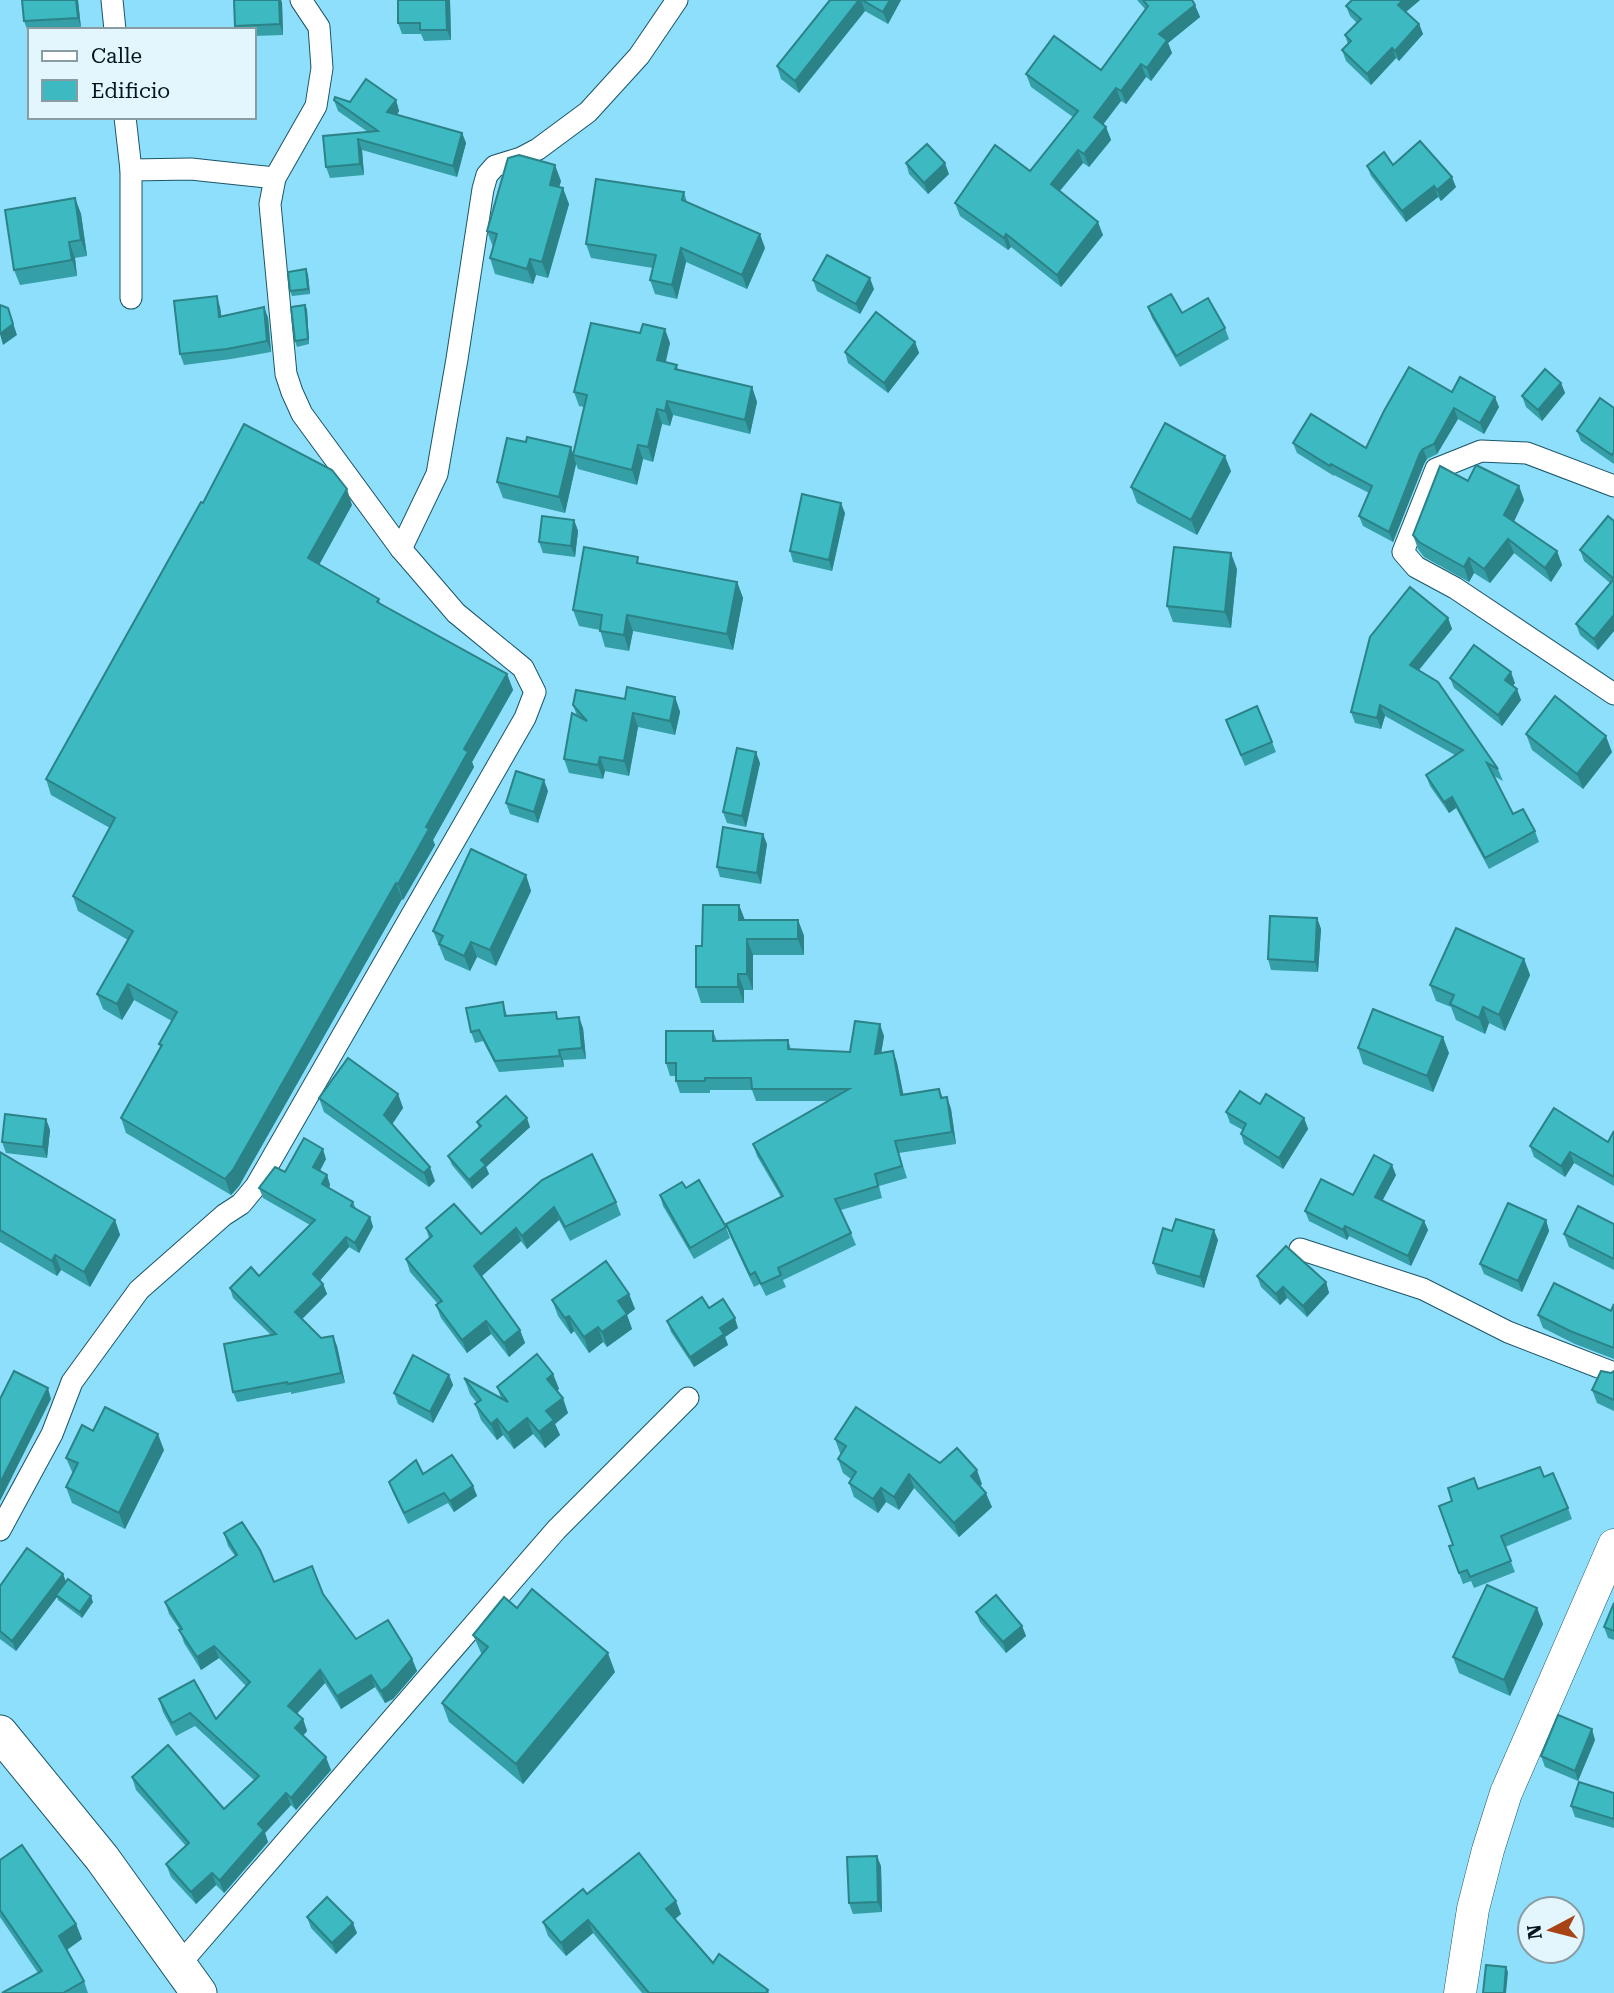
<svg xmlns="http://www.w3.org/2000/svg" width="1614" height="1993" viewBox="0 0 1614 1993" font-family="'Roboto Serif',serif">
	<rect width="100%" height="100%" fill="#8edffb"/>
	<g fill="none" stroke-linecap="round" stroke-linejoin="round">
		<g stroke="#1a5567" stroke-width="23">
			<g id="minor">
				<path d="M112 0 115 30"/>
				<path d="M125 117 131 170V298"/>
				<path d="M131 170 191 169 275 178"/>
				<path d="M1614 486 1527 453 1481 451 1436 469 1403 552 1416 567 1455 588 1614 694"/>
				<path d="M401 549 437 474 457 359 483 189 487 175 495 166 521 158 538 149 588 112 639 56 677 0"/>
				<path d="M1300 1249 1423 1289 1508 1332 1614 1373"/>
				<path d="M0 1530 52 1434 72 1382 139 1290 224 1215 241 1204 256 1186 525 718 535 692 523 668 456 613 401 549 302 414 292 392 286 374 270 204 275 178 316 106 322 68 319 27 301 0"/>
				<path d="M179 1965 556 1530 688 1398"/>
			</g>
		</g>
		<g stroke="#1a5567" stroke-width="33">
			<path id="secondary" d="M1460 1993 1473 1909 1488 1850 1506 1793 1614 1545"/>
		</g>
		<g stroke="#1a5567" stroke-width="37">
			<path id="primary" d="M0 1733 102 1858 199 1993"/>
		</g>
		<use href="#minor" stroke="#fff" stroke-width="21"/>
		<use href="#secondary" stroke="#fff" stroke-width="32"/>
		<use href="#primary" stroke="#fff" stroke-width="35"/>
	</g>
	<g fill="#349fa6">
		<path d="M78 0 81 28 61 30H30V32H28L24 21Z"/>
		<path d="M234 0H281L282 3 283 35 254 36V30H237L235 26Z"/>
		<path d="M450 0 451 40 424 41 421 34H402L398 23Z"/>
		<path d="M830 0H901L888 24 865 11 799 93 781 79 777 66Z"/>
		<path d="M1137 0H1192L1200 17 1168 43 1172 53 1151 81 1146 77 1126 104 1121 101 1103 124 1106 127 1111 140 1089 167 1083 163 1060 191 1103 235 1061 287 1011 247 1008 250 960 216 955 203 1030 171 1073 117 1031 87 1026 74 1101 70 1146 10Z"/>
		<path d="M1352 0H1420L1406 12 1419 24 1423 34 1399 61 1396 58 1371 85 1346 61 1342 50 1348 44 1345 35 1357 23 1350 16 1346 6Z"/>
		<path d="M334 100 350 102 396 100 399 111 397 115 462 133 466 143 457 177 362 150 364 175 330 178 326 167 368 132 338 111Z"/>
		<path d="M906 163 949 174 928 194 909 174Z"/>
		<path d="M1393 165 1456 187 1441 201 1438 197 1406 222 1371 176 1367 166Z"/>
		<path d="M561 181 559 187 569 204 548 278 536 275 533 284 495 274 490 258 493 247 487 231Z"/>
		<path d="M684 192 687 202 765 248 747 289 686 262 677 299 655 294 650 280 653 268 591 258 586 244Z"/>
		<path d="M75 198 81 214 87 256 75 258 77 276 20 285 14 270Z"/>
		<path d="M306 269 308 275 310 294 292 296 290 291Z"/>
		<path d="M813 280 874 289 860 314 817 291Z"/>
		<path d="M305 305 307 310 309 344 297 347 295 341Z"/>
		<path d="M220 307 221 316 264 307 268 318 271 352 231 359 184 365 180 354Z"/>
		<path d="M1148 307 1182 313 1225 328 1229 339 1180 367 1152 318Z"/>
		<path d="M915 342 919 353 888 393 848 363 845 352Z"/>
		<path d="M670 343 665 362 677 365 678 370 752 387 757 402 750 434 673 415 670 426 662 424 653 462 643 459 637 485 578 469 576 464 565 513 503 498 497 482 573 453 584 407 579 406 574 392Z"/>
		<path d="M1561 383 1565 393 1542 421 1526 407 1522 396Z"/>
		<path d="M1452 392 1499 407 1484 434 1458 419 1437 454 1427 459 1424 464 1393 542 1363 526 1359 516 1369 493 1334 475V476L1297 453 1293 443 1366 448Z"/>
		<path d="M1614 408V464L1581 441 1577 431Z"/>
		<path d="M1231 471 1197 535 1137 503 1131 487Z"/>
		<path d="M1468 481 1519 486 1524 500 1514 521 1557 551 1562 565 1551 582 1514 553 1490 583 1474 573 1469 582 1424 557 1418 549 1413 535Z"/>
		<path d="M203 503 352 505 319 565 379 599 380 604 507 674 513 690 472 762 474 767 433 840 435 845 403 900 402 899 239 1186 231 1195 126 1133 121 1118 160 1047 159 1044 172 1021 134 1000 122 1020 103 1009 97 994 128 940 78 911 73 896 110 828 51 795 46 779Z"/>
		<path d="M845 513 832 571 793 562 790 551Z"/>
		<path d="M574 520 578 531 575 557 543 553 539 542Z"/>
		<path d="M1614 521V631L1598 650 1580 635 1576 624 1610 583 1584 561 1580 550Z"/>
		<path d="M640 563 737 582 743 598 733 650 633 631 629 651 605 647 600 630 579 626 573 610Z"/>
		<path d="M1237 569 1231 628 1173 622 1167 606Z"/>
		<path d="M1448 618 1452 629 1419 670 1498 769 1503 781 1494 776 1513 814 1535 831 1539 842 1489 869 1456 808 1449 813 1430 786 1426 775 1455 755 1385 716 1381 729 1355 723 1351 712Z"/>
		<path d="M1450 678 1515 683 1512 686 1521 700 1502 726 1454 688Z"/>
		<path d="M675 697 680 712 675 735 638 727 629 776 605 771 603 779 569 773 564 759 577 716 573 705 625 699Z"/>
		<path d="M1230 730 1272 742 1276 752 1245 766Z"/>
		<path d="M1526 734 1612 752 1583 789 1532 750Z"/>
		<path d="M760 763 746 827 727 823 723 812Z"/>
		<path d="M548 791 538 823 510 814 506 803Z"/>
		<path d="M767 844 761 884 720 877 717 867Z"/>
		<path d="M526 875 531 891 496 966 477 957 470 971 445 960 433 931Z"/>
		<path d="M739 905 745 920H798L804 936V955H753V990H744V1003H701L696 987 702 946Z"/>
		<path d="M1317 918 1321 929 1318 972 1271 970 1268 959Z"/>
		<path d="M1524 959 1530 975 1505 1031 1489 1023 1485 1034 1456 1020 1451 1007 1436 1001 1430 985Z"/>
		<path d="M503 1002 507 1016 559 1019 583 1028 586 1059 563 1060 564 1067 499 1072 483 1041 475 1043 471 1032Z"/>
		<path d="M713 1031 717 1041 788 1040 791 1049 850 1052 884 1036 881 1053 893 1051 897 1063 903 1094 939 1089 943 1098 947 1097 951 1109 956 1144 899 1153 907 1178 879 1186 882 1198 841 1210 856 1245 783 1280 786 1287 766 1296 760 1284 754 1287 730 1236 726 1224 781 1197 757 1156 753 1144 828 1101H756L752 1090H710V1093H680L676 1081V1076H670L666 1063Z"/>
		<path d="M1358 1048 1449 1053 1433 1092 1363 1064Z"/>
		<path d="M398 1094 403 1108 392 1124 435 1181 429 1187 324 1112 319 1098Z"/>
		<path d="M1260 1104 1304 1118 1308 1129 1283 1169 1244 1144 1241 1134 1243 1130 1230 1123 1226 1112Z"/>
		<path d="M46 1119 50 1130 47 1158 6 1153 2 1142Z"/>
		<path d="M477 1122 530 1127 486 1167 489 1174 472 1189 452 1165 448 1156 479 1128Z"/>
		<path d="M1614 1131V1186L1574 1163 1565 1177 1534 1157 1530 1146 1608 1142Z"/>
		<path d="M0 1152 115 1220 120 1235 90 1287 61 1270 57 1276 0 1242Z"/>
		<path d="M326 1159 320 1171 327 1175 330 1185 329 1188 353 1202 356 1209 370 1217 373 1227 359 1253 349 1247 320 1280 323 1284 327 1294 302 1319 321 1338 337 1346 345 1383 291 1394V1392L237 1402 233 1392 271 1335 233 1298 230 1288 259 1276 310 1225 263 1198 259 1188 285 1172Z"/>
		<path d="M1396 1175 1382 1201 1424 1221 1428 1230 1411 1266 1349 1236 1347 1240 1309 1221 1305 1211 1353 1195Z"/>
		<path d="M542 1180 616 1202 621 1215 570 1241 559 1220 527 1249 521 1241 481 1277 520 1330 525 1343 509 1357 491 1334 467 1353 441 1318 436 1305 438 1304 410 1272 406 1259 429 1238 426 1228 481 1234Z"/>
		<path d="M686 1188 726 1227 730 1238 694 1259 663 1206 660 1195Z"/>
		<path d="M1546 1220 1549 1231 1522 1292 1484 1274 1480 1264Z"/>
		<path d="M1614 1224V1270L1569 1247 1564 1234Z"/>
		<path d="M1172 1231 1218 1240 1204 1288 1157 1274 1153 1263Z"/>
		<path d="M1257 1276 1326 1282 1329 1293 1307 1317 1287 1298 1280 1305 1261 1287Z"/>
		<path d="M629 1294 635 1309 627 1315 632 1329 607 1347 603 1342 589 1353 574 1331 571 1334 558 1316 552 1300Z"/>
		<path d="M1614 1304V1359L1575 1344 1543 1328 1538 1315 1611 1311Z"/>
		<path d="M709 1308 738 1328 725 1337 728 1345 694 1367 671 1332 667 1321Z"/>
		<path d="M1614 1371V1411L1597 1403 1592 1390 1611 1373Z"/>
		<path d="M553 1374 559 1389 557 1391 568 1413 555 1424 560 1435 545 1448 533 1434 514 1449 503 1435 497 1440 481 1420 475 1404 477 1403 470 1394 464 1378 501 1398 497 1387Z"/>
		<path d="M449 1375 453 1385 433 1423 398 1404 394 1393Z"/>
		<path d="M93 1431 164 1450 125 1529 72 1503 66 1487 73 1474 66 1458Z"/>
		<path d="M835 1439 940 1463 982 1484 980 1486 992 1507 959 1537 914 1488 899 1510 886 1502 878 1513 854 1497 849 1483 851 1479 843 1473 838 1459 842 1454 840 1453Z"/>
		<path d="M423 1474 473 1486 477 1496 454 1512 448 1503 408 1524 393 1493 389 1482Z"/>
		<path d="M1544 1477 1568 1508 1572 1519 1505 1547 1515 1572 1474 1588 1471 1581 1463 1584 1449 1546 1453 1545 1452 1501 1478 1489Z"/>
		<path d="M224 1533 274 1582 323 1594 356 1639 412 1659 417 1671 393 1699 385 1703 375 1687 341 1709 325 1683 297 1713 303 1719 307 1731 303 1736 331 1770 296 1810 291 1805 265 1833 268 1842 227 1890 224 1893 216 1885 196 1904 171 1877 166 1864 186 1846 136 1790 132 1777 224 1809 254 1780 195 1726 176 1736 163 1712 159 1699 216 1719 246 1686 219 1658 201 1670 184 1643 180 1630 169 1614 165 1602 235 1556 228 1546Z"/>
		<path d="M63 1574 66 1582 93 1602 82 1618 58 1600 57 1597 16 1651 0 1639V1586Z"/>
		<path d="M1614 1603V1640L1608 1638 1604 1627Z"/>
		<path d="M517 1608 615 1672 523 1784 449 1722 442 1703 482 1655 473 1635Z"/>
		<path d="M1537 1608 1543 1624 1510 1696 1459 1673 1453 1657Z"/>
		<path d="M976 1612 1022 1626 1026 1636 1006 1653 980 1622Z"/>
		<path d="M1595 1740 1578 1781 1545 1767 1541 1756Z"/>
		<path d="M1614 1793V1828L1575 1817 1571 1806Z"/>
		<path d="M0 1860 76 1924 82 1939 67 1950 84 1981 88 1993H2L38 1973 0 1917Z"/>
		<path d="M881 1866 882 1912 853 1914 849 1903Z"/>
		<path d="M587 1894 681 1914 675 1919 713 1963 768 1990 769 1993H642L593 1933 566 1956 548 1936 543 1922Z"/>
		<path d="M307 1917 357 1933 336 1954 311 1928Z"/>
	</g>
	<g fill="#2b8287">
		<path d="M76 0H78L81 28 78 18Z"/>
		<path d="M279 0H281L282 3 283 35 280 24Z"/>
		<path d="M446 0H450L451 40 447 30Z"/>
		<path d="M859 0H861L865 11 799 93 795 81Z"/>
		<path d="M890 0H901L888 24 883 12Z"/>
		<path d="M1403 0H1420L1402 15 1398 5Z"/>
		<path d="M1195 5 1200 17 1168 43 1172 53 1151 81 1147 68 1159 34Z"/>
		<path d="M1419 24 1423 34 1399 61 1395 51Z"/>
		<path d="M1392 48 1396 58 1371 85 1367 74Z"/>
		<path d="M1141 64 1146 77 1126 104 1121 91Z"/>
		<path d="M1116 88 1121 101 1099 130 1094 117Z"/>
		<path d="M396 100 399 111 391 123 387 112Z"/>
		<path d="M1106 127 1111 140 1089 167 1084 154Z"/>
		<path d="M462 133 466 143 457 177 453 166Z"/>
		<path d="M358 139 362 150 364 175 360 164Z"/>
		<path d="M1078 150 1083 163 1055 196 1051 184Z"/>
		<path d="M945 163 949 174 928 194 924 183Z"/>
		<path d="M555 165 561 181 555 200 550 185Z"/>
		<path d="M1452 177 1456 187 1441 201 1437 190Z"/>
		<path d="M1434 186 1438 197 1406 222 1402 211Z"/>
		<path d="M563 188 569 204 548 278 542 262Z"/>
		<path d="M75 198 81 214 87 256 81 240Z"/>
		<path d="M1098 222 1103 235 1061 287 1057 275Z"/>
		<path d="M760 234 765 248 747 289 742 275Z"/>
		<path d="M1006 234 1011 247 1008 250 1004 238Z"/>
		<path d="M69 242 75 258 77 276 72 260Z"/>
		<path d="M681 248 686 262 677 299 672 285Z"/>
		<path d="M530 259 536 275 533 284 527 269Z"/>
		<path d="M306 269 308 275 310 294 308 289Z"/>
		<path d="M870 278 874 289 860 314 856 304Z"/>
		<path d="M217 296 220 307 223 327 219 317Z"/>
		<path d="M305 305 307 310 309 344 308 339Z"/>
		<path d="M264 307 268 318 271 352 267 341Z"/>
		<path d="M8 308 17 335 3 345 0 334Z"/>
		<path d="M665 329 670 343 663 374 657 360Z"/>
		<path d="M915 342 919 353 888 393 884 383Z"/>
		<path d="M1561 383 1565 393 1542 421 1538 410Z"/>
		<path d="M752 387 757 402 750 434 745 420Z"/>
		<path d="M1495 397 1499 407 1484 434 1480 423Z"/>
		<path d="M667 401 673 415 670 426 665 411Z"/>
		<path d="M1454 408 1458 419 1437 454 1434 444Z"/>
		<path d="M657 409 662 424 653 462 648 447Z"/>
		<path d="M638 445 643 459 637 485 632 470Z"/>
		<path d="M571 447 576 464 565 513 559 497Z"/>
		<path d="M1423 449 1427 459 1424 464 1393 542 1389 532 1420 453Z"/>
		<path d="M1225 456 1231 471 1197 535 1191 520Z"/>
		<path d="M1519 486 1524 500 1510 530 1504 515Z"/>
		<path d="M347 489 352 505 314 574 308 558Z"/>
		<path d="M841 503 845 513 832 571 829 560Z"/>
		<path d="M574 520 578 531 575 557 571 546Z"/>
		<path d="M1508 539 1514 553 1490 583 1484 569Z"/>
		<path d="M1557 551 1562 565 1551 582 1545 568Z"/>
		<path d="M1231 553 1237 569 1231 628 1225 612Z"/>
		<path d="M1469 558 1474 573 1469 582 1464 567Z"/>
		<path d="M737 582 743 598 733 650 727 634Z"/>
		<path d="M627 615 633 631 629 651 624 635Z"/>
		<path d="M1614 615V631L1598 650 1594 639Z"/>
		<path d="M1448 618 1452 629 1414 676 1410 665Z"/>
		<path d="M1511 672 1515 683 1509 691 1505 680Z"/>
		<path d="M507 674 513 690 472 762 474 767 433 840 435 845 403 900 398 884 464 749Z"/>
		<path d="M1517 689 1521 700 1502 726 1498 715Z"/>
		<path d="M675 697 680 712 675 735 670 721Z"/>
		<path d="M1380 705 1385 716 1381 729 1377 718Z"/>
		<path d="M633 713 638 727 629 776 624 761Z"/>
		<path d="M1606 736 1612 752 1583 789 1577 774Z"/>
		<path d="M756 752 760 763 746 827 742 816Z"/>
		<path d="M600 757 605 771 603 779 598 765Z"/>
		<path d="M544 780 548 791 538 823 534 812Z"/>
		<path d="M1452 797 1456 808 1449 813 1444 802Z"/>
		<path d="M763 834 767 844 761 884 757 873Z"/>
		<path d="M526 875 531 891 496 966 490 950Z"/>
		<path d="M396 883 402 899 239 1186 231 1195 225 1179Z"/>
		<path d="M739 905 745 921 739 920Z"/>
		<path d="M1317 918 1321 929 1318 972 1315 962Z"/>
		<path d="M798 920 804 936V955L798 939Z"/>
		<path d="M747 939 753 955V990L747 974Z"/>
		<path d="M471 942 477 957 470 971 464 956Z"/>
		<path d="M1524 959 1530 975 1505 1031 1499 1015Z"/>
		<path d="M738 974 744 990V1003L738 987Z"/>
		<path d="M128 984 134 1000 122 1020 117 1004Z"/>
		<path d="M1483 1007 1489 1023 1485 1034 1479 1018Z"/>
		<path d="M579 1017 583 1028 586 1059 582 1048Z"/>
		<path d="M880 1024 884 1036 879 1066 875 1054Z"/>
		<path d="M1443 1037 1449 1053 1433 1092 1427 1076Z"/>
		<path d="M559 1050 563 1060 564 1067 560 1056Z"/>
		<path d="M893 1051 897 1063 906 1107 901 1095Z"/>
		<path d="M398 1094 403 1108 389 1129 384 1115Z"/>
		<path d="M947 1097 951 1109 956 1144 952 1132Z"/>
		<path d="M527 1118 530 1127 486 1167 489 1174 472 1189 469 1180 481 1160Z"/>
		<path d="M1304 1118 1308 1129 1283 1169 1279 1158Z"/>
		<path d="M46 1119 50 1130 47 1158 43 1147Z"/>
		<path d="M323 1149 326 1159 316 1177 313 1167Z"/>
		<path d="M1570 1152 1574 1163 1565 1177 1561 1166Z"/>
		<path d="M1392 1165 1396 1175 1379 1207 1375 1197Z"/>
		<path d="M430 1167 435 1181 429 1187 424 1173Z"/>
		<path d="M327 1175 330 1185 325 1194 322 1184Z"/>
		<path d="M554 1207 559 1220 527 1249 522 1236Z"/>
		<path d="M370 1217 373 1227 359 1253 355 1243Z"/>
		<path d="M115 1220 120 1235 90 1287 84 1272Z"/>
		<path d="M1546 1220 1549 1231 1522 1292 1518 1281Z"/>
		<path d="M1424 1221 1428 1230 1411 1266 1408 1256Z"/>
		<path d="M1345 1226 1349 1236 1347 1240 1343 1230Z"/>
		<path d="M516 1228 521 1241 478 1279 474 1266Z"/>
		<path d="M1214 1230 1218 1240 1204 1288 1200 1277Z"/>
		<path d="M346 1237 349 1247 317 1284 313 1274Z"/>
		<path d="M55 1255 61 1270 57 1276 52 1261Z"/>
		<path d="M1326 1282 1329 1293 1307 1317 1303 1306Z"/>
		<path d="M323 1284 327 1294 299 1322 295 1312Z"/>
		<path d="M1283 1287 1287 1298 1280 1305 1276 1294Z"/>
		<path d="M629 1294 635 1309 627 1315 632 1329 607 1347 602 1332 618 1301Z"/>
		<path d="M569 1316 574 1331 571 1334 565 1318Z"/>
		<path d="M735 1318 738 1328 725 1337 728 1345 694 1367 690 1357 720 1328Z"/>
		<path d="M486 1321 491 1334 467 1353 462 1340Z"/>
		<path d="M598 1327 603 1342 589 1353 584 1337Z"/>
		<path d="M520 1330 525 1343 509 1357 504 1343Z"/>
		<path d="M333 1336 337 1346 345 1383 341 1373Z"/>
		<path d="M553 1374 559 1389 552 1394 547 1379Z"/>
		<path d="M449 1375 453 1385 433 1423 430 1412Z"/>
		<path d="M48 1388 51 1399 0 1501V1483Z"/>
		<path d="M563 1398 568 1413 555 1424 560 1435 545 1448 539 1432 546 1411Z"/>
		<path d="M527 1418 533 1434 514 1449 508 1433Z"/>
		<path d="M497 1419 503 1435 497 1440 491 1424Z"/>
		<path d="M158 1434 164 1450 125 1529 119 1513Z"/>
		<path d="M977 1470 982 1484 976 1490 971 1476Z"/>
		<path d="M909 1474 914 1488 899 1510 894 1497Z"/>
		<path d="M473 1486 477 1496 454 1512 450 1501Z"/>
		<path d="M881 1488 886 1502 878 1513 873 1499Z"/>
		<path d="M986 1493 992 1507 959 1537 954 1523Z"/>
		<path d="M63 1574 67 1585 56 1595 57 1597 16 1651 12 1641Z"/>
		<path d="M91 1596 93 1602 82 1618 80 1612Z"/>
		<path d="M1537 1608 1543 1624 1510 1696 1504 1680Z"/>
		<path d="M1022 1626 1026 1636 1006 1653 1003 1642Z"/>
		<path d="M214 1646 219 1658 201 1670 197 1657Z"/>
		<path d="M608 1653 615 1672 523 1784 516 1764Z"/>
		<path d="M412 1659 417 1671 393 1699 385 1703 381 1691Z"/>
		<path d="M320 1670 325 1683 293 1718 288 1706Z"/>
		<path d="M371 1675 375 1687 341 1709 337 1696Z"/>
		<path d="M303 1719 307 1731 299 1740 295 1728Z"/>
		<path d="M1592 1729 1595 1740 1578 1781 1575 1771Z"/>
		<path d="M326 1757 331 1770 296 1810 291 1798Z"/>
		<path d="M286 1793 291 1805 265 1833 268 1842 224 1893 219 1880 258 1824Z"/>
		<path d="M877 1856 881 1866 882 1912 878 1902Z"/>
		<path d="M212 1873 216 1885 196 1904 191 1892Z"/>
		<path d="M676 1901 681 1914 671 1922 666 1909Z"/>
		<path d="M588 1920 593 1933 566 1956 561 1943Z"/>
		<path d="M353 1923 357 1933 336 1954 332 1943Z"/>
		<path d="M76 1924 82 1939 65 1951 59 1936Z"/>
		<path d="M1506 1967 1508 1972 1506 1993H1504Z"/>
	</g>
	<g fill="#3db9c1" stroke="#2b8287" stroke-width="2">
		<path d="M22 0H76L78 18 24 21Z"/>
		<path d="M234 0H279L280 24 235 26Z"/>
		<path d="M398 0H446L447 30H420V23H398Z"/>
		<path d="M830 0H859L795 81 777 66Z"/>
		<path d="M862 0H890L883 12Z"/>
		<path d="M1143 0H1192L1195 5 1159 34 1167 40 1147 68 1141 64 1121 91 1116 88 1094 117 1106 127 1084 154 1078 150 1051 184 1098 222 1057 275 1006 234 1004 238 955 203 995 145 1030 171 1078 111 1026 74 1054 36 1101 70 1148 6Z"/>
		<path d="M1352 0H1403L1398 5 1419 24 1395 51 1392 48 1367 74 1342 50 1351 41 1345 35 1361 19 1346 6Z"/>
		<path d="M366 79 396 100 387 112 462 133 453 166 358 139 360 164 326 167 323 136 378 131 334 100 335 97 350 102Z"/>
		<path d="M1420 141 1452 177 1437 190 1434 186 1402 211 1367 166 1384 152 1393 165Z"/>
		<path d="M927 144 945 163 924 183 906 163Z"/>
		<path d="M519 155 555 165 550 185 563 188 542 262 530 259 527 269 490 258 497 234 487 231 508 158Z"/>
		<path d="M596 179 684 192 682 200 760 234 742 275 681 248 672 285 650 280 656 255 586 244Z"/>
		<path d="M75 198 81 240 69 242 72 260 14 270 5 210Z"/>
		<path d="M827 255 870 278 856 304 813 280Z"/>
		<path d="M306 269 308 289 290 291 288 272Z"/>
		<path d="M1171 294 1182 313 1208 298 1225 328 1176 356 1148 307Z"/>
		<path d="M217 296 219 317 264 307 267 341 227 349 180 354 174 301Z"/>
		<path d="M0 305 8 308 13 324 0 334Z"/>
		<path d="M305 305 308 339 295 341 291 307Z"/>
		<path d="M876 312 915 342 884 383 845 352Z"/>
		<path d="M591 323 640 333 643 324 665 329 657 360 677 365 675 369 752 387 745 420 667 401 665 411 657 409 648 447 638 445 632 470 573 455 587 395 574 392Z"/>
		<path d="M1409 367 1452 392 1460 377 1495 397 1480 423 1454 408 1434 444 1423 449 1420 453 1389 532 1359 516 1372 486 1331 464 1330 466 1293 443 1311 414 1366 448 1384 411Z"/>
		<path d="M1545 369 1561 383 1538 410 1522 396Z"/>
		<path d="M1600 398 1614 408V452L1612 455 1577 431Z"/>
		<path d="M1165 423 1225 456 1191 520 1131 487Z"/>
		<path d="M244 424 332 470 347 489 308 558 379 599 377 602 507 674 464 749 468 752 426 827 429 829 398 884 396 883 233 1170 225 1179 121 1118 162 1045 159 1044 177 1012 128 984 117 1004 97 994 133 931 73 896 115 818 46 779 201 502 203 503Z"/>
		<path d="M527 437 571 447 559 497 497 482 507 438 526 442Z"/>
		<path d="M1476 465 1519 486 1504 515 1557 551 1545 568 1508 539 1484 569 1469 558 1464 567 1419 542 1413 535 1440 466 1468 481Z"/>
		<path d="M802 494 841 503 829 560 790 551Z"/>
		<path d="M542 516 574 520 571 546 539 542Z"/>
		<path d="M1608 516 1614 521V615L1594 639 1576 624 1614 579 1580 550Z"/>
		<path d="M584 547 638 557 637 563 737 582 727 634 627 615 624 635 600 631 602 615 573 610Z"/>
		<path d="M1174 547 1231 553 1225 612 1167 606Z"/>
		<path d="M1410 587 1448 618 1410 665 1438 682 1498 769 1487 763 1513 814 1523 809 1535 831 1485 858 1452 797 1444 802 1426 775 1463 750 1380 705 1377 718 1351 712 1370 637Z"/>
		<path d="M1474 645 1511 672 1505 680 1517 689 1498 715 1450 678Z"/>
		<path d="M627 687 675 697 670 721 633 713 624 761 600 757 598 765 564 759 572 713 587 721 573 705 576 690 625 699Z"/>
		<path d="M1555 696 1606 736 1577 774 1526 734Z"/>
		<path d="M1257 706 1272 742 1241 755 1226 720Z"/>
		<path d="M737 748 756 752 742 816 723 812Z"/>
		<path d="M516 771 544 780 534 812 506 803Z"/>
		<path d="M723 827 763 834 757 873 717 867Z"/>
		<path d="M471 849 526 875 490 950 471 942 464 956 439 944 443 936 433 931Z"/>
		<path d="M703 905H739V920H798V939H747V974H738V987H696V946H702Z"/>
		<path d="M1270 916 1317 918 1315 962 1268 959Z"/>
		<path d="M1456 928 1524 959 1499 1015 1483 1007 1479 1018 1450 1004 1454 995 1430 985Z"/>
		<path d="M503 1002 505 1016 556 1012 557 1019 579 1017 582 1048 559 1050 560 1056 495 1061 479 1030 471 1032 466 1008Z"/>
		<path d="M1373 1009 1443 1037 1427 1076 1358 1048Z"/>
		<path d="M855 1021 880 1024 875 1054 893 1051 901 1095 939 1089 941 1098 947 1097 952 1132 895 1141 902 1166 875 1174 878 1186 835 1199 851 1233 778 1268 781 1275 761 1284 755 1272 750 1275 726 1224 783 1196 753 1144 849 1089H752L751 1078H705V1081H676V1063H666V1031H713V1041L788 1040V1049L850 1052Z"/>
		<path d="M348 1058 398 1094 384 1115 430 1167 424 1173 319 1098Z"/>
		<path d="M1240 1091 1260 1104 1266 1094 1304 1118 1279 1158 1241 1134 1246 1124 1226 1112Z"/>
		<path d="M506 1096 527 1118 481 1160 486 1165 469 1180 448 1156 481 1126 477 1122Z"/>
		<path d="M1554 1108 1608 1142 1614 1131V1177L1570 1152 1561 1166 1530 1146Z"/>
		<path d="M5 1114 46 1119 43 1147 2 1142Z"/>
		<path d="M304 1138 323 1149 313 1167 327 1175 322 1184 353 1202 351 1206 370 1217 355 1243 346 1237 313 1274 323 1284 295 1312 321 1338 333 1336 341 1373 288 1384 287 1382 233 1392 224 1344 276 1334 230 1288 251 1267 259 1276 315 1220 259 1188 275 1167 285 1172Z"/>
		<path d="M0 1152 115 1220 84 1272 55 1255 52 1261 0 1230Z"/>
		<path d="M592 1154 616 1202 565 1227 554 1207 522 1236 516 1228 474 1266 520 1330 504 1343 486 1321 462 1340 436 1305 442 1301 406 1259 432 1236 426 1228 454 1204 481 1234 542 1180Z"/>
		<path d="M1374 1155 1392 1165 1375 1197 1424 1221 1408 1256 1345 1226 1343 1230 1305 1211 1321 1179 1353 1195Z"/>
		<path d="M699 1180 726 1227 690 1248 660 1195 682 1182 686 1188Z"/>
		<path d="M1508 1203 1546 1220 1518 1281 1480 1264Z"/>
		<path d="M1578 1206 1614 1224V1259L1564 1234Z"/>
		<path d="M1176 1219 1214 1230 1200 1277 1153 1263 1163 1228 1172 1231Z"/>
		<path d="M1286 1246 1326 1282 1303 1306 1283 1287 1276 1294 1257 1276Z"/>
		<path d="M606 1261 629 1294 618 1301 627 1314 602 1332 598 1327 584 1337 569 1316 565 1318 552 1300Z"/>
		<path d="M1554 1283 1611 1311 1614 1304V1348L1570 1331 1538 1315Z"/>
		<path d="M702 1297 709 1308 723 1299 735 1318 720 1328 724 1334 690 1357 667 1321Z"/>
		<path d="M537 1354 553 1374 547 1379 563 1398 546 1411 554 1420 539 1432 527 1418 508 1433 497 1419 491 1424 475 1404 481 1400 464 1378 508 1402 497 1387Z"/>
		<path d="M413 1355 449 1375 430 1412 394 1393Z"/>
		<path d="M14 1371 48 1388 0 1483V1399Z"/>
		<path d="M1601 1371 1611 1373 1614 1371V1400L1592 1390Z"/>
		<path d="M105 1407 158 1434 119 1513 66 1487 78 1463 66 1458 82 1425 93 1431Z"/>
		<path d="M856 1407 940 1463 957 1448 977 1470 971 1476 986 1493 954 1523 909 1474 894 1497 881 1488 873 1499 849 1483 856 1472 838 1459 846 1446 835 1439Z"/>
		<path d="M452 1455 473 1486 450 1501 444 1493 404 1513 389 1482 416 1460 423 1474Z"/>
		<path d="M1540 1467 1544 1477 1553 1473 1568 1508 1501 1536 1511 1561 1470 1577 1467 1570 1459 1573 1449 1546 1453 1545 1439 1506 1452 1501 1448 1488 1474 1478 1478 1489Z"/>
		<path d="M242 1522 260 1550 274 1582 312 1566 323 1594 356 1639 388 1620 412 1659 388 1686 381 1691 371 1675 337 1696 320 1670 288 1706 303 1719 295 1728 326 1757 291 1798 286 1793 258 1824 264 1830 222 1878 219 1880 212 1873 191 1892 166 1864 189 1843 132 1777 168 1745 224 1809 259 1776 190 1713 172 1723 159 1699 194 1680 216 1719 250 1682 214 1646 197 1657 179 1630 182 1629 165 1602 237 1555 224 1533Z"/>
		<path d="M27 1548 63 1574 12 1641 0 1631V1586Z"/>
		<path d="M68 1579 91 1596 80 1612 56 1595Z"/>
		<path d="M1487 1585 1537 1608 1504 1680 1453 1657Z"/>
		<path d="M532 1589 608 1653 516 1764 442 1703 488 1647 473 1635 504 1597 517 1608Z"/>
		<path d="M996 1595 1022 1626 1003 1642 976 1612Z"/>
		<path d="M1614 1603V1631L1604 1627Z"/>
		<path d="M1558 1715 1592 1729 1575 1771 1541 1756Z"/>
		<path d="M1579 1782 1614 1793V1819L1571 1806Z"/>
		<path d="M22 1845 76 1924 59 1936 84 1981 63 1993H2L42 1971 0 1910V1860Z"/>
		<path d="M639 1853 676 1901 666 1909 713 1963 719 1954 768 1990 766 1993H649L588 1920 561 1943 543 1922 583 1889 587 1894Z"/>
		<path d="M877 1856 878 1902 849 1903 847 1857Z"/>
		<path d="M327 1897 353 1923 332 1943 307 1917Z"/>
		<path d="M1486 1965 1506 1967 1504 1993H1483Z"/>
	</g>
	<rect x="28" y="28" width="228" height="91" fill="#e3f6fd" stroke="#899ca3" stroke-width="2"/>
	<rect x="42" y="51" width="35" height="10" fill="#ffffff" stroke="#899ca3" stroke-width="2"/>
	<text x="91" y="63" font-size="21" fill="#01161d">Calle</text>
	<rect x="42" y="80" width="35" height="21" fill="#3db9c1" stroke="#899ca3" stroke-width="2"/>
	<text x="91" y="98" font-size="21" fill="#01161d">Edificio</text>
	<g transform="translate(1551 1930) rotate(263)"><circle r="33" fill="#e3f6fd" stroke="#899ca3" stroke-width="2"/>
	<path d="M0-5L12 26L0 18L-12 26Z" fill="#a84315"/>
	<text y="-10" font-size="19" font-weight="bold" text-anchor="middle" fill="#01161d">N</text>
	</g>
</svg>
